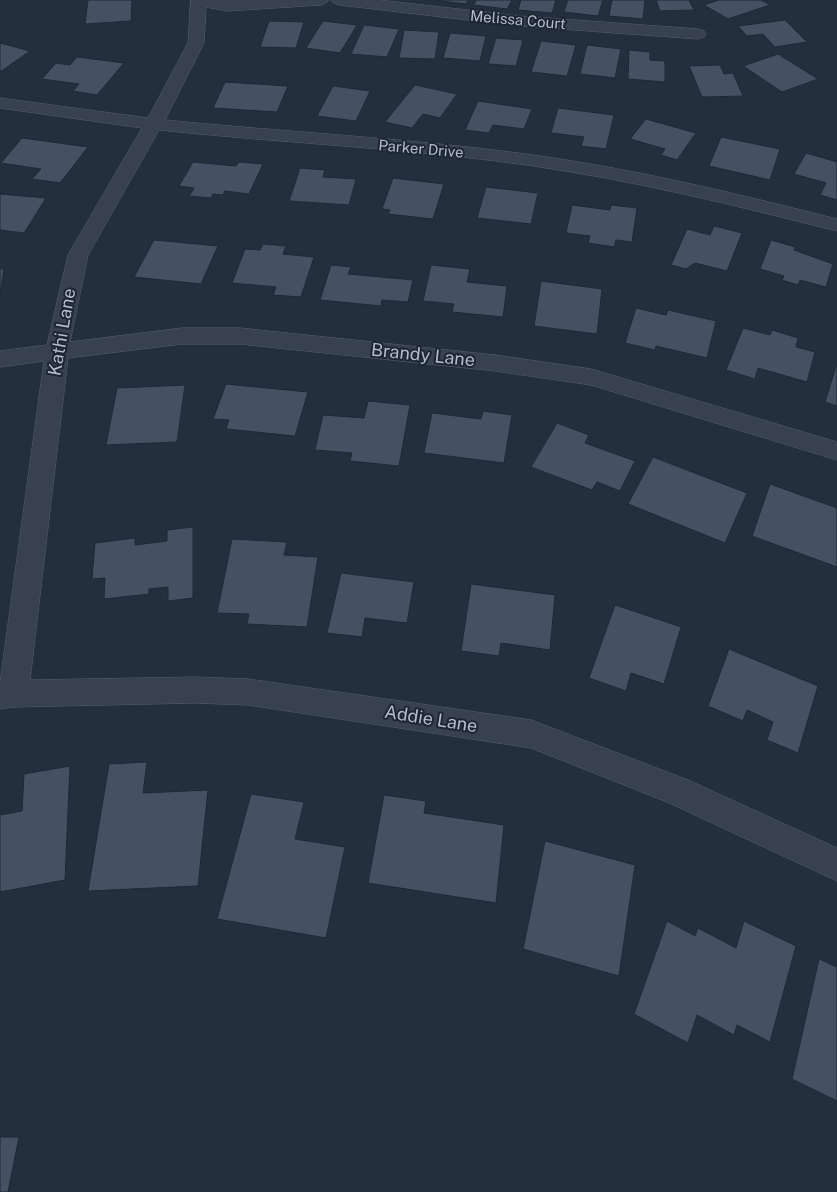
<svg xmlns="http://www.w3.org/2000/svg" width="837" height="1192" viewBox="0 0 837 1192" font-family="'Public Sans',sans-serif">
	<rect width="100%" height="100%" fill="#242f3e"/>
	<g fill="#455162" stroke="#1f2835">
		<path d="M88 0H132L131 21 85 24Z"/>
		<path d="M434 0H468L466 4Z"/>
		<path d="M476 0H512L507 9 474 5Z"/>
		<path d="M521 0H556L552 13 518 10Z"/>
		<path d="M568 0H603L598 16 564 12Z"/>
		<path d="M612 0H645L643 19 609 16Z"/>
		<path d="M656 0H689L694 10 660 11Z"/>
		<path d="M719 0H761L770 5 728 19 704 5Z"/>
		<path d="M785 20 807 42 775 47 763 34 747 36 738 26Z"/>
		<path d="M269 21 304 22 296 48 260 47Z"/>
		<path d="M323 21 357 25 340 53 306 48Z"/>
		<path d="M364 25 399 29 387 57 351 54Z"/>
		<path d="M404 30 439 32 435 59 399 58Z"/>
		<path d="M450 33 486 36 480 61 443 58Z"/>
		<path d="M496 38 523 40 516 66 488 64Z"/>
		<path d="M541 41 576 45 567 76 531 72Z"/>
		<path d="M0 43 30 51 0 72Z"/>
		<path d="M587 45 621 49 615 78 580 74Z"/>
		<path d="M629 50 650 52V60L665 61V82L628 79Z"/>
		<path d="M778 54 818 79 782 92 743 66Z"/>
		<path d="M77 57 124 63 97 95 73 91 79 84 42 79 56 63 70 65Z"/>
		<path d="M720 65 724 74 733 73 743 96 702 97 689 66Z"/>
		<path d="M225 82 288 86 277 112 213 108Z"/>
		<path d="M415 85 457 94 440 118 423 114 412 128 385 122Z"/>
		<path d="M333 86 370 91 356 121 317 116Z"/>
		<path d="M478 101 532 109 524 129 493 125 489 133 465 130Z"/>
		<path d="M558 108 614 115 606 149 581 146 584 137 551 133Z"/>
		<path d="M646 119 696 133 677 160 661 155 665 149 630 139Z"/>
		<path d="M721 137 780 149 770 180 709 166Z"/>
		<path d="M22 138 88 147 60 183 32 179 41 169 1 163Z"/>
		<path d="M806 153 837 162V200L820 195 826 183 794 174Z"/>
		<path d="M193 162 236 166 239 162 263 164 249 194 225 191 223 195 213 194 211 198 189 196 194 188 179 186Z"/>
		<path d="M300 168 325 170 323 177 356 179 349 205 289 201Z"/>
		<path d="M393 178 444 184 433 219 388 214 390 210 382 209Z"/>
		<path d="M486 187 538 193 531 224 477 218Z"/>
		<path d="M0 194 46 198 24 233 0 230Z"/>
		<path d="M572 205 610 210 611 205 637 208 632 242 616 240 614 247 588 243 590 236 566 233Z"/>
		<path d="M714 226 742 233 727 271 695 263 686 269 671 265 687 229 710 235Z"/>
		<path d="M154 240 218 246 201 284 134 277Z"/>
		<path d="M771 240 795 247 794 250 833 264 826 287 800 280 798 285 782 280 784 276 760 269Z"/>
		<path d="M263 244 286 246 283 254 314 257 301 297 273 295 276 287 232 283 245 249 260 250Z"/>
		<path d="M331 265 351 267 348 274 413 280 408 302 382 300 381 306 320 300Z"/>
		<path d="M431 265 470 269 467 282 507 286 503 317 452 312 454 304 423 301Z"/>
		<path d="M0 269H4L0 296Z"/>
		<path d="M541 281 602 289 597 334 534 326Z"/>
		<path d="M636 308 666 315 668 310 716 321 707 358 656 346 655 350 625 343Z"/>
		<path d="M743 328 770 335 772 330 798 338 796 347 815 352 807 382 758 368 755 379 726 370Z"/>
		<path d="M837 363V406L825 402Z"/>
		<path d="M226 384 308 392 295 436 226 429 229 420 213 419Z"/>
		<path d="M185 385 177 442 106 445 117 388Z"/>
		<path d="M368 401 410 405 399 466 350 461 352 453 315 450 323 415 364 418Z"/>
		<path d="M483 411 512 415 504 463 424 453 432 413 481 419Z"/>
		<path d="M557 423 589 435 585 443 635 461 620 491 597 482 592 490 531 467Z"/>
		<path d="M653 457 747 493 725 543 628 504Z"/>
		<path d="M770 484 837 508V567L752 536Z"/>
		<path d="M193 527V598L168 601V587L149 589V594L104 599 105 578 92 579 95 543 135 538V545L167 541V530Z"/>
		<path d="M232 539 287 542 284 555 318 557 307 627 247 624 249 614 217 613Z"/>
		<path d="M341 573 414 582 407 623 365 618 362 637 327 633Z"/>
		<path d="M471 584 555 595 550 650 501 643 499 656 461 651Z"/>
		<path d="M615 605 681 627 664 684 631 673 626 691 589 678Z"/>
		<path d="M729 649 818 686 798 753 767 740 773 722 747 710 743 721 708 706Z"/>
		<path d="M147 762 143 793 208 790 198 886 88 891 109 764Z"/>
		<path d="M70 766 65 880 0 892V815L22 811 24 774Z"/>
		<path d="M251 794 304 802 295 839 345 847 326 938 217 919Z"/>
		<path d="M384 795 426 801 424 813 504 825 496 903 368 883Z"/>
		<path d="M545 841 635 865 619 976 523 949Z"/>
		<path d="M667 921 695 936 698 928 736 948 744 921 796 946 770 1042 737 1025 734 1035 697 1015 688 1043 634 1014Z"/>
		<path d="M819 959 837 967V1101L792 1079Z"/>
		<path d="M0 1137H19L8 1192H0Z"/>
	</g>
	<g fill="none" stroke-linecap="round" stroke-linejoin="round">
		<g stroke="#565f6c" stroke-width="1">
			<g id="minor">
				<path d="M191 0H329L326 3 321 5 227 11 206 7 204 43 165 120C285 132 406 138 526 154 631 168 734 193 837 219V231C734 205 632 180 527 165 405 148 282 143 159 130L88 255 70 342 182 328H240L495 355 591 369 837 442V460L591 385 495 371 240 344H182L68 358 30 680 195 677 248 679 531 720 688 780 837 848V881L667 802 531 748 248 705 195 703 14 707 0 709V683L44 361 0 367V351L47 345 68 255 142 128 0 108V98L148 118 188 43Z"/>
				<path d="M331 0H379L520 16 698 29 704 31 706 34 704 37 698 39 520 26 339 5 334 3Z"/>
			</g>
		</g>
		<use href="#minor" fill="#38414e" fill-rule="evenodd"/>
	</g>
	<g text-anchor="middle" stroke-width="4" stroke-linejoin="round" paint-order="stroke">
		<g font-size="15" fill="#b4bcc9" stroke="#1d2633">
			<text transform="translate(518 20) rotate(5)" y="5">Melissa Court</text>
			<text transform="translate(421 149) rotate(5)" y="5">Parker Drive</text>
		</g>
		<g font-size="18" fill="#b4bcc9" stroke="#1d2633">
			<text transform="translate(62 332) rotate(-80)" y="6">Kathi Lane</text>
			<text transform="translate(423 355) rotate(6)" y="6">Brandy Lane</text>
			<text transform="translate(431 719) rotate(9)" y="6">Addie Lane</text>
		</g>
	</g>
</svg>
